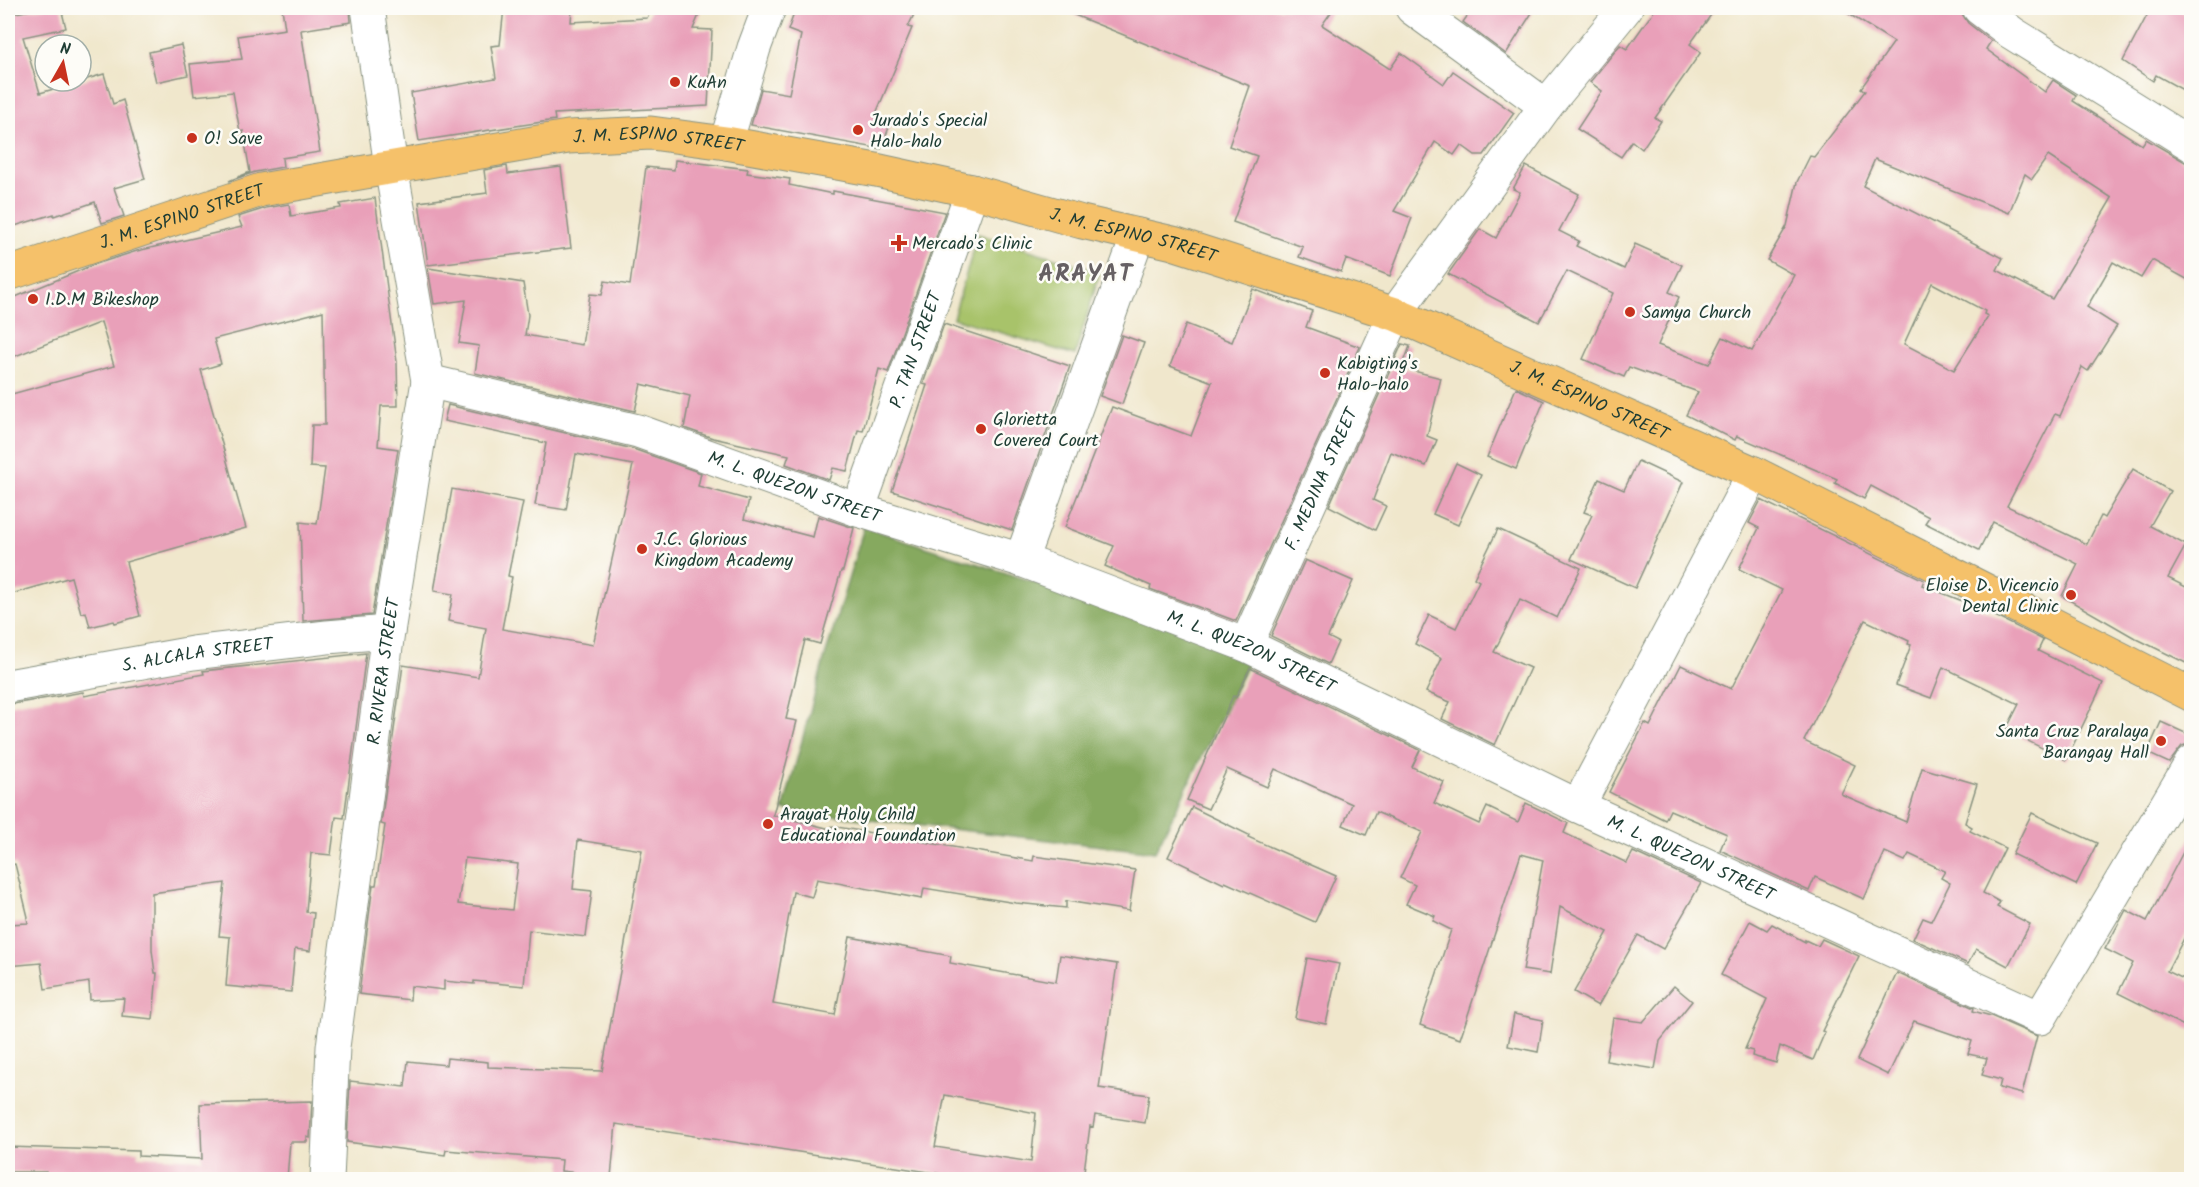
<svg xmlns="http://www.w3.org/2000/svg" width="2199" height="1187" viewBox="0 0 2199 1187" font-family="Kalam,sans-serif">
	<rect width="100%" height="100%" fill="#fdfcf7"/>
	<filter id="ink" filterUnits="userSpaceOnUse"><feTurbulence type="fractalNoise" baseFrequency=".0167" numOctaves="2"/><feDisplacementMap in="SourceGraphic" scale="12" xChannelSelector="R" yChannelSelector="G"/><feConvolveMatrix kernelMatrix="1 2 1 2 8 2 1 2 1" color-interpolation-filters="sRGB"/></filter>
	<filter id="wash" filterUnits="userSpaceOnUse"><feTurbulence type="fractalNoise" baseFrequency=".008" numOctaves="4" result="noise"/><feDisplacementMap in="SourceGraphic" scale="24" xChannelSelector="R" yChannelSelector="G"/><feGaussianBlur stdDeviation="1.35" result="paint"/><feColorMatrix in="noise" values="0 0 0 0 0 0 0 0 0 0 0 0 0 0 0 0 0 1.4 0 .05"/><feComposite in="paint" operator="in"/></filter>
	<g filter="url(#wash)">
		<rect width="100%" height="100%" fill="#f0e7cc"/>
		<path fill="#a8c36a" stroke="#64804f" stroke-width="1.5" d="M978 234 1100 272 1075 355 953 318Z"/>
		<path fill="#86a95e" stroke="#527349" stroke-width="1.5" d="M864 527 1253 653 1155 852 783 810 824 660Z"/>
		<g id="blocks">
			<g fill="#e9a0b9" fill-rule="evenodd">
				<path d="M8 8H14L15 13 41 8H61L66 28 23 37 40 93 104 74 113 104 123 100 145 179 114 188 124 216 102 223 95 202 54 216V214L8 228Z"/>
				<path d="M282 8H350L351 22 301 30 320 152 282 158 283 167 255 172 229 181 250 172 243 131 240 132 233 92 194 96 190 64 242 59 238 36 285 29Z"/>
				<path d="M504 8H572L571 22 647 18 652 8H702L693 29 712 30 708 106 554 114 555 120 419 141 411 93 496 78 491 46 500 45Z"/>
				<path d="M796 8H917L908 27 912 28 875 116 891 122 881 149 751 125 761 89 789 94 801 35 788 30Z"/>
				<path d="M1057 8H1334L1322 25 1390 69 1401 53 1444 84 1453 71 1514 113 1484 155H1475L1461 145 1454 155 1435 142 1394 211 1412 218 1390 276 1346 259 1341 272 1299 257 1303 247 1233 222 1257 156 1229 146 1250 86Z"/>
				<path d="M1473 8H1535L1506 54 1463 22Z"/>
				<path d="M1656 8H1716L1690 44 1701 52 1655 118 1661 121 1642 149 1632 141 1621 157 1577 129 1602 91 1590 82 1620 45 1627 49Z"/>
				<path d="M1839 8H1955L1961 12 1968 23 1991 41 1986 49 2045 92 2053 80 2076 95 2073 101 2142 145 2146 139 2192 166V282L2152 260 2141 278 2113 262 2087 307 2117 326 2088 371 2082 367 2060 416 2055 414 2007 506 2087 544 2101 516 2104 518 2133 469 2170 491 2150 526 2186 545 2168 578 2192 590V666L2135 638 2062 596 2078 564 1993 522 1979 550 1925 523 1929 517 1871 486 1864 499 1835 483 1837 479 1737 436 1735 440 1686 415 1698 392 1629 367 1624 377 1583 359 1613 293 1567 271 1539 322 1448 274 1480 229 1496 238 1520 192 1513 189 1526 166 1579 194 1559 231 1579 241 1576 246 1624 269 1635 244 1682 265 1669 292 1679 297 1658 345 1709 364 1723 337 1752 351 1794 275 1767 260 1787 226 1797 182 1810 156 1814 157 1865 91 1861 88 1894 42ZM2048 156 2112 198 2052 299 1997 270 2003 258 1863 186 1875 159 2009 213 2025 174 2032 179ZM1932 283 1985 311 1984 314 1988 316 1954 370 1904 344Z"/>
				<path d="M2151 8H2173L2192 17V95L2156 75 2153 81 2123 61Z"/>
				<path d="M181 45 188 75 156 82 149 52Z"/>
				<path d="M675 160 748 169 747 173 790 179 789 185 833 194V191L945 212 888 372 879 369 863 431 858 430 847 471 833 468 829 480 786 464 789 455 713 438 684 428 690 396 641 384 635 411 475 373 479 346 459 343 466 300 434 304 428 268 523 283 528 315 525 335 582 345 590 294 602 295 605 281 630 285 646 167 674 170Z"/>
				<path d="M507 166 508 174 561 167 571 248 428 265 419 202 487 193 484 170Z"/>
				<path d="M375 198 397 362 398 406H381L378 446 398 449 372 615 303 621 300 522 317 524 325 468 310 467 312 425H325L323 311 214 339 221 364 201 370 246 528 126 562 140 616 115 623 114 621 90 627 86 612 81 613 71 577 8 595V395L114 366 101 322 8 359V300L93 265 137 251 242 227 238 217 266 208 289 204 291 216 341 208 340 204Z"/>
				<path d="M1253 289 1312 311 1306 327 1360 347 1236 621 1150 589 1151 586 1105 566 1114 546 1065 527 1112 407 1191 436 1212 382 1170 366 1186 324 1232 342Z"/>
				<path d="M944 324 1070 366 1012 530 892 491 927 385 923 384Z"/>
				<path d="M1122 335 1144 343 1122 404 1100 396Z"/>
				<path d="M1402 344 1410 346 1402 368 1441 378 1427 436 1437 440 1426 466 1391 452 1373 500 1386 506 1375 530 1329 506Z"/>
				<path d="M1516 388 1544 401 1516 469 1487 457Z"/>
				<path d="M448 405 633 449 701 473 698 486 749 500 744 519 813 537 818 516 854 528 843 571H841L820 644 805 640 786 719 797 721 773 815 831 829 832 826 1033 861 1034 856 1135 870 1129 911 1066 901V908L1016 903 924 888 922 899 817 879 812 897 793 892 773 1004 835 1015 850 937 951 956 950 963 1056 982 1060 955 1117 964 1099 1088 1149 1095 1145 1123 1095 1115 1093 1127 1090 1126 1083 1179H974L616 1124 611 1177 561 1171 562 1160 446 1150 445 1155 347 1142 350 1081 405 1087 408 1061 446 1065 447 1058 488 1062V1067L602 1071 642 850 578 840 573 889 592 891 586 937 529 930 524 986 474 981V984L444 981V990L411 986 410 1000 359 994 373 885H376L385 825 381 824 403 665 478 677 486 628 448 621 453 594 434 591 452 489 523 502 508 576 512 577 502 629 593 645 633 465 576 454 566 510 535 505 546 443 444 421ZM465 858 518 864 512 910 458 904ZM945 1095 1036 1113 1031 1162 935 1147Z"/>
				<path d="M1638 461 1683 482 1635 588 1571 559 1592 515 1584 512 1599 479 1624 490Z"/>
				<path d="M1456 463 1481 475 1458 525 1433 514Z"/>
				<path d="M1761 500 1924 580 1922 585 1975 606 2043 640 2038 651 2103 683 2066 760 2006 730 2019 704 1943 667 1931 698 1896 685 1911 645 1908 644 1909 641 1865 620 1804 741 1855 765 1841 794 1906 822 1922 768 1977 784 1965 823 1972 827 1970 831 2005 848 1983 893 2000 902 1997 907 2030 924 2008 966 1976 949 1968 964 1913 939 1923 918 1931 921 1950 883 1941 878 1945 871 1909 854 1905 861 1885 852 1864 899 1815 877 1809 891 1720 850 1727 834 1670 810 1665 820 1609 792 1645 723 1650 726 1681 665 1731 689 1782 590 1739 569 1759 528 1749 523Z"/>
				<path d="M1498 529 1581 568 1557 618 1520 600 1494 652 1530 668 1495 745 1442 719 1450 702 1426 692 1442 658 1415 644 1429 615 1456 628 1479 581 1474 578Z"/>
				<path d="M1305 560 1353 581 1328 637 1338 642 1328 664 1271 636Z"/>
				<path d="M366 653 344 818 336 817 331 855 311 853 306 912 314 913 310 951 295 949 291 992 226 986 230 937 219 936 225 883 152 893V950L155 973H157L153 1019 122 1016 124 998 90 1000 89 982 45 989 41 963 8 966V924L28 923 27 918 28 917 15 864 8 865V707L13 704 83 692 84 696 204 674 203 671Z"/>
				<path d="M1250 668 1420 750 1412 767 1444 782 1434 803 1479 824 1487 807 1518 822 1526 803 1568 823 1564 833 1627 863 1633 852 1701 883 1663 949 1638 935 1598 1006 1574 992 1608 932 1560 907 1550 974 1523 970 1543 860 1521 854 1460 1039 1420 1025 1451 930 1433 921 1435 916 1406 904 1415 885 1400 878 1422 832 1376 812 1366 835 1343 825 1352 804 1275 769 1267 787 1227 769 1208 809 1187 800 1233 696 1236 697Z"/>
				<path d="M2161 722 2192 736V743L2182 746 2169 763 2147 753Z"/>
				<path d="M1192 807 1249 835 1248 837 1336 876 1315 922 1225 882 1224 884 1168 857Z"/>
				<path d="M2032 813 2097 843 2076 885 2012 854Z"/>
				<path d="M2192 835V923L2167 971 2192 983V1030L2118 993 2133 963 2105 949 2126 910 2147 921Z"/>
				<path d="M1750 921 1767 930 1772 924 1805 942V940L1818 946 1822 939 1859 956 1822 1031 1825 1032 1813 1060 1780 1046 1776 1063 1752 1056 1753 1051 1745 1049 1767 999 1721 975Z"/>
				<path d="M1307 958 1339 964 1326 1024 1295 1018Z"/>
				<path d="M1897 973 1974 1008 1973 1011 1991 1016 2037 1036 2022 1094 1999 1088 2001 1080 1982 1075 1987 1058 1968 1054 1972 1041 1914 1021 1888 1075 1857 1060Z"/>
				<path d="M1674 986 1692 1001 1660 1041 1655 1069 1606 1061 1613 1018 1643 1022Z"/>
				<path d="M1514 1014 1543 1020 1538 1052 1508 1046Z"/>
				<path d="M312 1101 310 1138 307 1137V1142H290L287 1179H46V1172H8V1147L138 1151V1156L202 1159 200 1104Z"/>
			</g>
		</g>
	</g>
	<g filter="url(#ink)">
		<use href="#blocks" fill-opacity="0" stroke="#889280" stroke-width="1.5"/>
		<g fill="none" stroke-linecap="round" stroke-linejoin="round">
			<g stroke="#889280" stroke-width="35">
				<g id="minor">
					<path d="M1412 8 1546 106"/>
					<path d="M1979 8 2012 33 2192 145"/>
					<path d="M726 143 754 48 769 8"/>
					<path id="s1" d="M428 381 638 431 858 510 1021 560 1246 645 1578 806 2040 1018 2192 762"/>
					<path id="s2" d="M858 510 972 191"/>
					<path d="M1021 560 1138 235"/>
					<path id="s3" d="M1246 645 1395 314 1546 106 1626 8"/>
					<path id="s4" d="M8 686 193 653 327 637 388 632"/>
					<path d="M1578 806 1754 473"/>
					<path id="s5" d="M327 1180 333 1047 388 632 428 381 391 167 368 8"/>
				</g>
			</g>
			<g stroke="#889280" stroke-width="35">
				<g id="major">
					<path id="s6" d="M8 274 261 190 568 137 651 133 726 143 876 170 972 191 1082 222 1173 243 1395 314 1754 473 2192 695"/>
				</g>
			</g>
			<use href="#minor" stroke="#fff" stroke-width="33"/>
			<use href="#major" stroke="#f5c16b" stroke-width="33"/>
		</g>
	</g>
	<g fill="#c8321e" stroke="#fdfcf7" stroke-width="2">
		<circle cx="675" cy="82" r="6"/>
		<circle cx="858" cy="130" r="6"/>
		<circle cx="192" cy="138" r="6"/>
		<path d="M896 234h6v6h6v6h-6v6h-6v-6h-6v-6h6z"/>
		<circle cx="33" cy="299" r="6"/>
		<circle cx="1630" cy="312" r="6"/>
		<circle cx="1325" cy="373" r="6"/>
		<circle cx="981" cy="429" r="6"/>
		<circle cx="642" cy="549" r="6"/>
		<circle cx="2071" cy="595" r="6"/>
		<circle cx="2161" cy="741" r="6"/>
		<circle cx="768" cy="824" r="6"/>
	</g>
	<g text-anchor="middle" stroke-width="5" stroke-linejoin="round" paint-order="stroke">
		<g font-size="18" fill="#1f3d34" stroke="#fdfcf7" text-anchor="start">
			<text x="687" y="88">KuAn</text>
			<text x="870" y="126">Jurado's Special<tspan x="870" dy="21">Halo-halo</tspan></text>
			<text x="204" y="144">O! Save</text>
			<text x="912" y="249">Mercado's Clinic</text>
			<text x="45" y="305">I.D.M Bikeshop</text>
			<text x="1642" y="318">Samya Church</text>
			<text x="1337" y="369">Kabigting's<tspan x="1337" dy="21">Halo-halo</tspan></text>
			<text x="993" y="425">Glorietta<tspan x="993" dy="21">Covered Court</tspan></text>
			<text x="654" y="545">J.C. Glorious<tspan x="654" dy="21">Kingdom Academy</tspan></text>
			<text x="2059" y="591" text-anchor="end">Eloise D. Vicencio<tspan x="2059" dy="21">Dental Clinic</tspan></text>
			<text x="2149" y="737" text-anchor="end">Santa Cruz Paralaya<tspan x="2149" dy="21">Barangay Hall</tspan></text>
			<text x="780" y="820">Arayat Holy Child<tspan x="780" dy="21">Educational Foundation</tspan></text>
		</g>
		<g font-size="18" fill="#1f3d34" stroke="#fdfcf7">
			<text dy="6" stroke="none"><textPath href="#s6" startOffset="669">J. M. ESPINO STREET</textPath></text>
			<text dy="6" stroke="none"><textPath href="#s6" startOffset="183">J. M. ESPINO STREET</textPath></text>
			<text dy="6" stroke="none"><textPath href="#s6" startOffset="1155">J. M. ESPINO STREET</textPath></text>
			<text dy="6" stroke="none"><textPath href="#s2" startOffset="170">P. TAN STREET</textPath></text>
			<text dy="6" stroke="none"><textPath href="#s6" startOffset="1641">J. M. ESPINO STREET</textPath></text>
			<text dy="6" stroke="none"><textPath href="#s3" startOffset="182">F. MEDINA STREET</textPath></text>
			<text dy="6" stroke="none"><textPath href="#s1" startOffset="382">M. L. QUEZON STREET</textPath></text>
			<text dy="6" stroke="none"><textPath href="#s1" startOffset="868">M. L. QUEZON STREET</textPath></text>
			<text dy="6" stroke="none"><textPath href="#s4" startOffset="192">S. ALCALA STREET</textPath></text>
			<text dy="6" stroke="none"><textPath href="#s5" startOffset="512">R. RIVERA STREET</textPath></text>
			<text dy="6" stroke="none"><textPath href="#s1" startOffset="1354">M. L. QUEZON STREET</textPath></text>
		</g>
		<g font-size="24" font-weight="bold" letter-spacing="1.5" fill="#666063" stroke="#fdfcf7">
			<text x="1086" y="281">ARAYAT</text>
		</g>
	</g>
	<rect width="2199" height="1187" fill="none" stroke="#fdfcf7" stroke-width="30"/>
	<g transform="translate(63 63) rotate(9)"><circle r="28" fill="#fdfcf7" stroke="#a4b0a9" stroke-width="1.5"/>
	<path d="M0-4.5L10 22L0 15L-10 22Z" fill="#c8321e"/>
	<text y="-9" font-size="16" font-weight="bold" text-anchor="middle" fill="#1f3d34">N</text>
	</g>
</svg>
